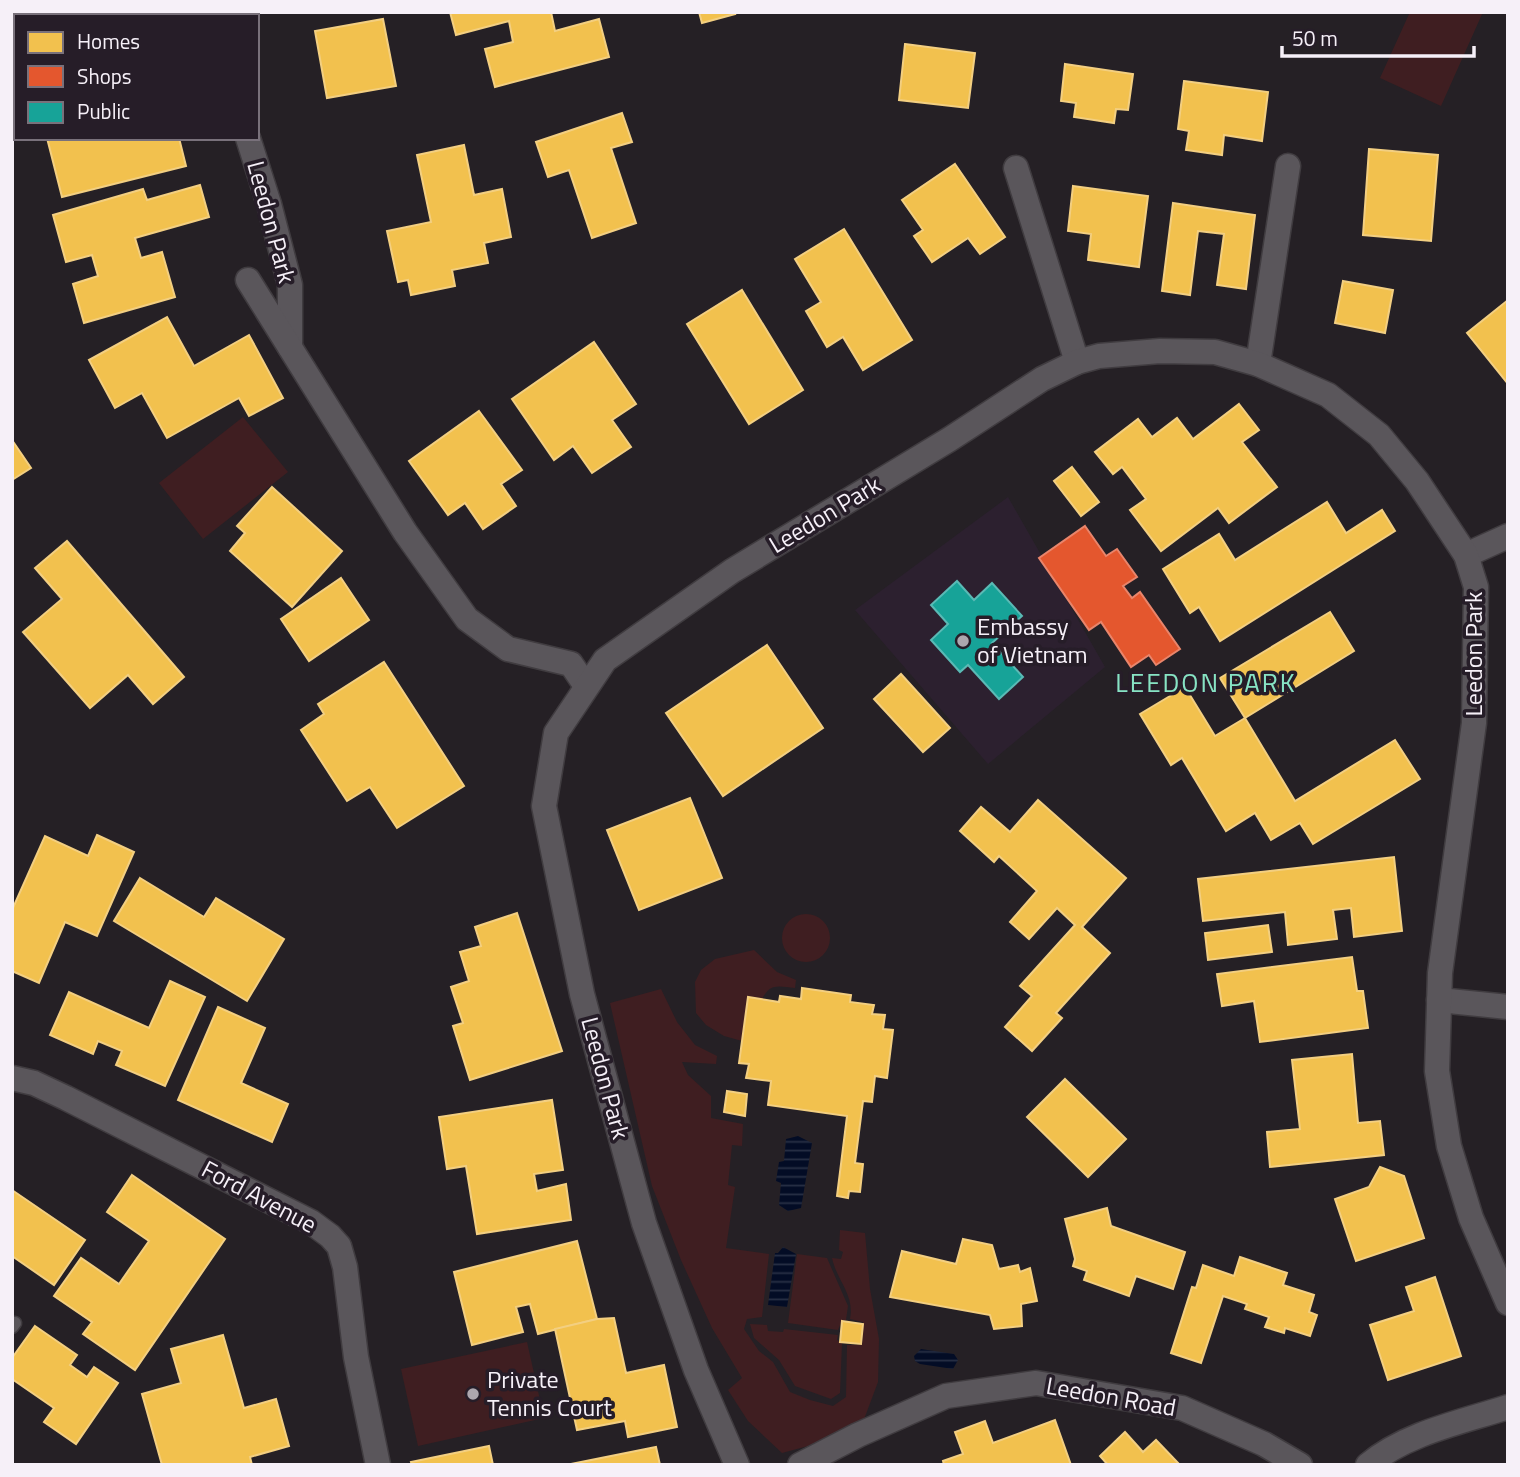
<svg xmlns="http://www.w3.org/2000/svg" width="1520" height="1477" viewBox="0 0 1520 1477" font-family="'Titillium Web',sans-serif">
	<defs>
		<pattern id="water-rules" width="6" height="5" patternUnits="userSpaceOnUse" patternTransform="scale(1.75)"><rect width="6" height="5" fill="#030c25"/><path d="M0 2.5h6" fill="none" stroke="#283045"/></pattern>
	</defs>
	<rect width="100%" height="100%" fill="#252025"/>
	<path fill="#2c202f" d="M1008 497 1105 667 988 764 855 610Z"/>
	<g fill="#3f1e21">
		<path d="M1410 12H1483L1441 106 1380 78Z"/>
		<path d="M243 417 288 472 203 539 159 483Z"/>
		<circle cx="806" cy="938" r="24"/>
		<path d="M754 950 777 972 796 980 795 988C778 986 770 983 762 999L748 998 742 1041 724 1036 706 1025 696 1013 695 982 701 970 715 959Z"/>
		<path d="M661 989 677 1022 695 1045 717 1056 716 1064 682 1062 688 1075 711 1096V1118L743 1124 742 1146 732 1145 728 1185 735 1187 726 1248 769 1254 762 1317 747 1319 744 1329 759 1351 773 1362 790 1392 810 1400 833 1406 846 1397 847 1345H862L863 1322 850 1319C855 1295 837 1281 832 1258L841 1259 843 1252 839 1250 840 1230 865 1233 870 1289 879 1339 878 1382 863 1422 808 1446 782 1453 748 1421 728 1390 742 1378 712 1328 681 1260 652 1186 610 1003Z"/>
		<path d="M797 1254 827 1258 848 1306 846 1320H842L838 1330 788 1323Z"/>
		<path d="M750 1324 767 1325 768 1331 783 1332 784 1329 838 1335 837 1340 842 1343 840 1393 831 1399 795 1386 779 1360 754 1338Z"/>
		<path d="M527 1342 544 1418 418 1446 401 1369Z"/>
	</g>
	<g fill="url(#water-rules)">
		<path d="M798 1136 812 1143 801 1208 788 1211 779 1205 781 1183 776 1181 779 1162 784 1161 786 1139Z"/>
		<path d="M783 1247 796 1254 787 1307 768 1305 775 1253H778Z"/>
		<path d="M921 1349 954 1354 958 1360 953 1369 920 1364 915 1361 914 1356Z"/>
	</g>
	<g fill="#f2c14e" stroke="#f3cf81" stroke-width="2">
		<path d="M15 12H84L85 16H16Z"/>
		<path d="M450 12H551L555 31 599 19 609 57 495 87 485 49 513 42 509 21 456 35Z"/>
		<path d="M699 12H734L735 14 702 23Z"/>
		<path d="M383 19 396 86 327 98 315 31Z"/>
		<path d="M905 44 975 53 968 108 899 100Z"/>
		<path d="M1065 64 1133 74 1128 110 1116 109 1114 123 1074 117 1076 103 1061 101Z"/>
		<path d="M1184 81 1268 92 1262 141 1224 135 1222 155 1186 150 1189 131 1178 129Z"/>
		<path d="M622 113 632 142 611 148 636 223 592 238 569 170 548 177 536 142Z"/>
		<path d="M47 138H179L186 166 62 197Z"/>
		<path d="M464 145 474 195 502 189 511 237 484 243 488 263 452 270 455 286 411 295 408 280 398 282 387 231 431 222 417 155Z"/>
		<path d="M1369 149 1438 155 1431 241 1363 235Z"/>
		<path d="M955 164 1005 237 980 254 968 238 932 262 914 236 923 230 902 200Z"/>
		<path d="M200 185 209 217 135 238 141 258 162 252 175 297 84 323 73 284 98 276 92 255 66 262 53 215 143 189 147 200Z"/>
		<path d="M1073 186 1148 196 1139 267 1088 260 1091 234 1068 231Z"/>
		<path d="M1173 203 1255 215 1246 289 1217 285 1224 234 1198 231 1190 295 1162 291Z"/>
		<path d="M844 229 912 340 863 370 843 337 827 347 806 311 821 302 795 259Z"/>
		<path d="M1343 281 1393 290 1385 333 1335 323Z"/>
		<path d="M742 290 803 390 749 424 687 324Z"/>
		<path d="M1508 300V384L1467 333Z"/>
		<path d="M167 317 194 366 249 335 283 398 249 416 239 398 167 438 142 393 115 408 89 360Z"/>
		<path d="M594 342 636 404 612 420 631 447 592 473 573 446 554 460 512 399Z"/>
		<path d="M1239 404 1259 430 1242 442 1277 487 1229 523 1218 508 1161 551 1130 510 1146 499 1122 467 1113 474 1095 452 1138 419 1152 437 1177 418 1193 439Z"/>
		<path d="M479 411 522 470 501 484 516 506 483 529 465 503 448 515 409 461Z"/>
		<path d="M12 440 31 468 12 480Z"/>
		<path d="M1072 467 1099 502 1081 516 1054 481Z"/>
		<path d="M272 487 342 551 292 607 230 551 245 533 237 526Z"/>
		<path d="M1327 502 1346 533 1382 510 1395 531 1220 641 1199 607 1190 613 1163 569 1219 534 1235 560Z"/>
		<path d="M67 541 184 677 153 704 128 675 90 708 23 632 62 599 35 568Z"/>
		<path d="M341 578 369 620 309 661 281 619Z"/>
		<path d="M1330 612 1354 651 1245 718 1220 678Z"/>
		<path d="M767 645 823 728 723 796 666 713Z"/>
		<path d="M384 662 464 786 397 828 370 787 347 801 301 730 324 714 318 704Z"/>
		<path d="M901 674 950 728 923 752 874 699Z"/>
		<path d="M1185 687 1215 736 1245 718 1295 801 1395 740 1420 779 1313 844 1300 823 1271 840 1255 813 1226 831 1182 758 1171 765 1140 714Z"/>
		<path d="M690 798 722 878 639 910 607 830Z"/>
		<path d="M1038 800 1126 878 1082 927 1110 953 1056 1013 1062 1018 1032 1051 1005 1027 1032 996 1020 986 1075 925 1057 908 1029 939 1010 922 1037 891 999 856 994 862 960 831 981 807 1010 832Z"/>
		<path d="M97 835 134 852 97 936 65 922 39 983 12 971V910L45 836 88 856Z"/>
		<path d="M1394 857 1402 931 1354 937 1351 908 1333 910 1337 939 1288 945 1285 912 1203 921 1198 879Z"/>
		<path d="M140 878 204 917 216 898 284 939 247 1001 114 921Z"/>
		<path d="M517 913 562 1051 470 1080 453 1026 463 1023 451 987 469 981 460 952 481 946 475 927Z"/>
		<path d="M1268 925 1272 952 1208 960 1205 933Z"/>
		<path d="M1352 957 1357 991H1363L1368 1028 1260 1042 1254 1001 1222 1006 1217 974Z"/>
		<path d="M170 981 205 997 165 1086 116 1065 122 1051 98 1041 93 1054 50 1035 69 992 149 1028Z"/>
		<path d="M802 988 851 995 850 1002 874 1005 872 1014 885 1015 883 1029 893 1030 887 1078 875 1076 872 1102 863 1101 855 1163 863 1164 860 1192 849 1191 848 1198 837 1196 847 1116 768 1105 771 1081 746 1078 749 1064 739 1063 748 997 779 1002 780 996 801 999Z"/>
		<path d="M218 1007 265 1028 241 1083 288 1104 272 1142 178 1100Z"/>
		<path d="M1352 1054 1358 1123 1380 1121 1384 1155 1270 1167 1267 1132 1300 1129 1292 1060Z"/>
		<path d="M1065 1079 1126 1139 1088 1177 1027 1117Z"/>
		<path d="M727 1091 747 1094 745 1116 724 1112Z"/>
		<path d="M552 1100 563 1170 534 1174 537 1191 566 1184 571 1220 477 1234 466 1166 447 1169 439 1117Z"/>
		<path d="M1380 1167 1404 1176 1424 1238 1356 1261 1335 1199 1369 1187Z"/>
		<path d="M132 1175 225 1239 135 1370 83 1334 92 1322 54 1296 81 1258 119 1284 149 1241 107 1212Z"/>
		<path d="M12 1190 85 1240 54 1285 12 1256Z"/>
		<path d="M1107 1208 1111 1226 1185 1252 1173 1289 1136 1276 1129 1296 1084 1280 1087 1271 1073 1266 1075 1259 1065 1219Z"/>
		<path d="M963 1239 992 1245 999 1269 1018 1265 1020 1272 1030 1268 1037 1301 1021 1304 1022 1326 994 1329 990 1315 890 1297 902 1251 956 1264Z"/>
		<path d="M577 1241 597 1319 538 1334 530 1304 516 1307 523 1332 472 1345 454 1272Z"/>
		<path d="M1240 1257 1287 1273 1283 1285 1314 1295 1309 1312 1317 1315 1310 1336 1285 1328 1284 1333 1265 1327 1269 1317 1245 1309 1247 1304 1223 1296 1201 1363 1171 1353 1192 1287 1196 1288 1203 1265 1234 1276Z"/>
		<path d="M1435 1277 1461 1356 1388 1380 1370 1325 1414 1311 1406 1287Z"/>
		<path d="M614 1318 626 1373 664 1365 677 1427 628 1437 625 1421 577 1430 555 1329 597 1319Z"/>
		<path d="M842 1321 863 1324 861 1344 840 1342Z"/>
		<path d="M35 1326 77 1355 70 1365 87 1377 94 1367 118 1383 76 1444 44 1422 54 1408 12 1379V1358Z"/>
		<path d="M223 1335 244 1408 276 1399 289 1446 250 1457 252 1465H162L142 1394 181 1383 171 1349Z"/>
		<path d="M1055 1420 1071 1465H944L943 1461 963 1454 955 1432 985 1421 993 1443Z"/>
		<path d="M1125 1432 1143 1452 1156 1440 1180 1465H1108L1100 1456Z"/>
		<path d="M489 1446 493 1465H412L411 1462Z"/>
		<path d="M656 1447 660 1465H566Z"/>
	</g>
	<path fill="#e4572e" stroke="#e9856b" stroke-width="2" d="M1085 526 1106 556 1117 549 1137 577 1123 586 1132 598 1140 592 1180 649 1156 665 1149 655 1131 667 1101 622 1089 630 1039 558Z"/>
	<path fill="#17a398" stroke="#5abab5" stroke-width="2" d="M957 581 974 600 992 583 1022 616 992 643 1023 677 999 699 968 665 960 672 931 640 948 624 931 605Z"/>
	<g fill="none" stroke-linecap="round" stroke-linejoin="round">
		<g stroke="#403c40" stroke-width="15">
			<path id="service" d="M12 1327 15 1323"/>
		</g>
		<g stroke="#403c40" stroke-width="27">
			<g id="minor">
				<path d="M12 108 16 107"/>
				<path d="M248 138 269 204 290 285V347"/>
				<path d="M1016 168 1077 362"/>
				<path d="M248 280 405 532 467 619 508 649 571 664 586 686"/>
				<path d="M1258 364 1288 166"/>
				<path d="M1466 555 1508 536"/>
				<path d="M1439 1000 1508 1007"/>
				<path d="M12 1078 34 1083 66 1098 311 1222 330 1236 339 1246 345 1267 356 1357 378 1465"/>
				<path d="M737 1465 696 1370 644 1223 582 994 544 806 556 733 605 660 732 571 950 439 1042 379 1077 362 1099 356 1160 351 1215 352 1258 364 1328 395 1379 435 1417 481 1466 555 1476 587 1474 723 1440 973 1437 1071 1449 1146 1471 1218 1508 1303"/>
				<path d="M800 1465 858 1435 946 1396 1036 1383 1182 1408 1264 1444 1300 1465"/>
				<path d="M1368 1465C1406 1433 1462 1422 1508 1407"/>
			</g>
		</g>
		<use href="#service" stroke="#5a565b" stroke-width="12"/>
		<use href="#minor" stroke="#5a565b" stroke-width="24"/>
	</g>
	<g fill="#ada7ae" stroke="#261d28" stroke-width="2.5">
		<circle cx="963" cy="641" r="7"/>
		<circle cx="473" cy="1394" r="7"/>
	</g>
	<g text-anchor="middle" stroke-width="7" stroke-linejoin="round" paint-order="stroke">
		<g font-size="24" fill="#f6f0f8" stroke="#261d28">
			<text transform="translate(271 222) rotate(75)" y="8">Leedon Park</text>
			<text transform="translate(825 515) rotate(-31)" y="8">Leedon Park</text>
			<text transform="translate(1474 654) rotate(-90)" y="8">Leedon Park</text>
			<text transform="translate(605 1078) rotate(75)" y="8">Leedon Park</text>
			<text transform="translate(259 1197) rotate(28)" y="8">Ford Avenue</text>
			<text transform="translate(1111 1397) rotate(10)" y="8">Leedon Road</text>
		</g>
		<g font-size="24" fill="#f6f0f8" stroke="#261d28" text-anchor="start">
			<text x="977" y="635">Embassy<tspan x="977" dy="28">of Vietnam</tspan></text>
			<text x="487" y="1388">Private<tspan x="487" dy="28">Tennis Court</tspan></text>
		</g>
		<g font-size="26" letter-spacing="2" fill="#87e3c4" stroke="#261d28">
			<text x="1206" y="692">LEEDON PARK</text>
		</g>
	</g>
	<rect width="1520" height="1477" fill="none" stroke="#f6f0f8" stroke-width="28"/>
	<rect x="14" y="14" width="245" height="126" fill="#261d28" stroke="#79717b" stroke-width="2"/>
	<rect x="28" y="32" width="35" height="21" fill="#f2c14e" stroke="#79717b" stroke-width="2"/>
	<text x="77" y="49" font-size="21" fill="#f6f0f8">Homes</text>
	<rect x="28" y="66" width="35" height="21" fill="#e4572e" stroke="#79717b" stroke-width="2"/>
	<text x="77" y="84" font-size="21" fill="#f6f0f8">Shops</text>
	<rect x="28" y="102" width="35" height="21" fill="#17a398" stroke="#79717b" stroke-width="2"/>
	<text x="77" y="119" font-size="21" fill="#f6f0f8">Public</text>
	<path d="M1282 46v10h192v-10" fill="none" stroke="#f6f0f8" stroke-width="3.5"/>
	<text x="1292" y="46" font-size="21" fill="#f6f0f8" stroke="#261d28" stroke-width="5" paint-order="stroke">50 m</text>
</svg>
